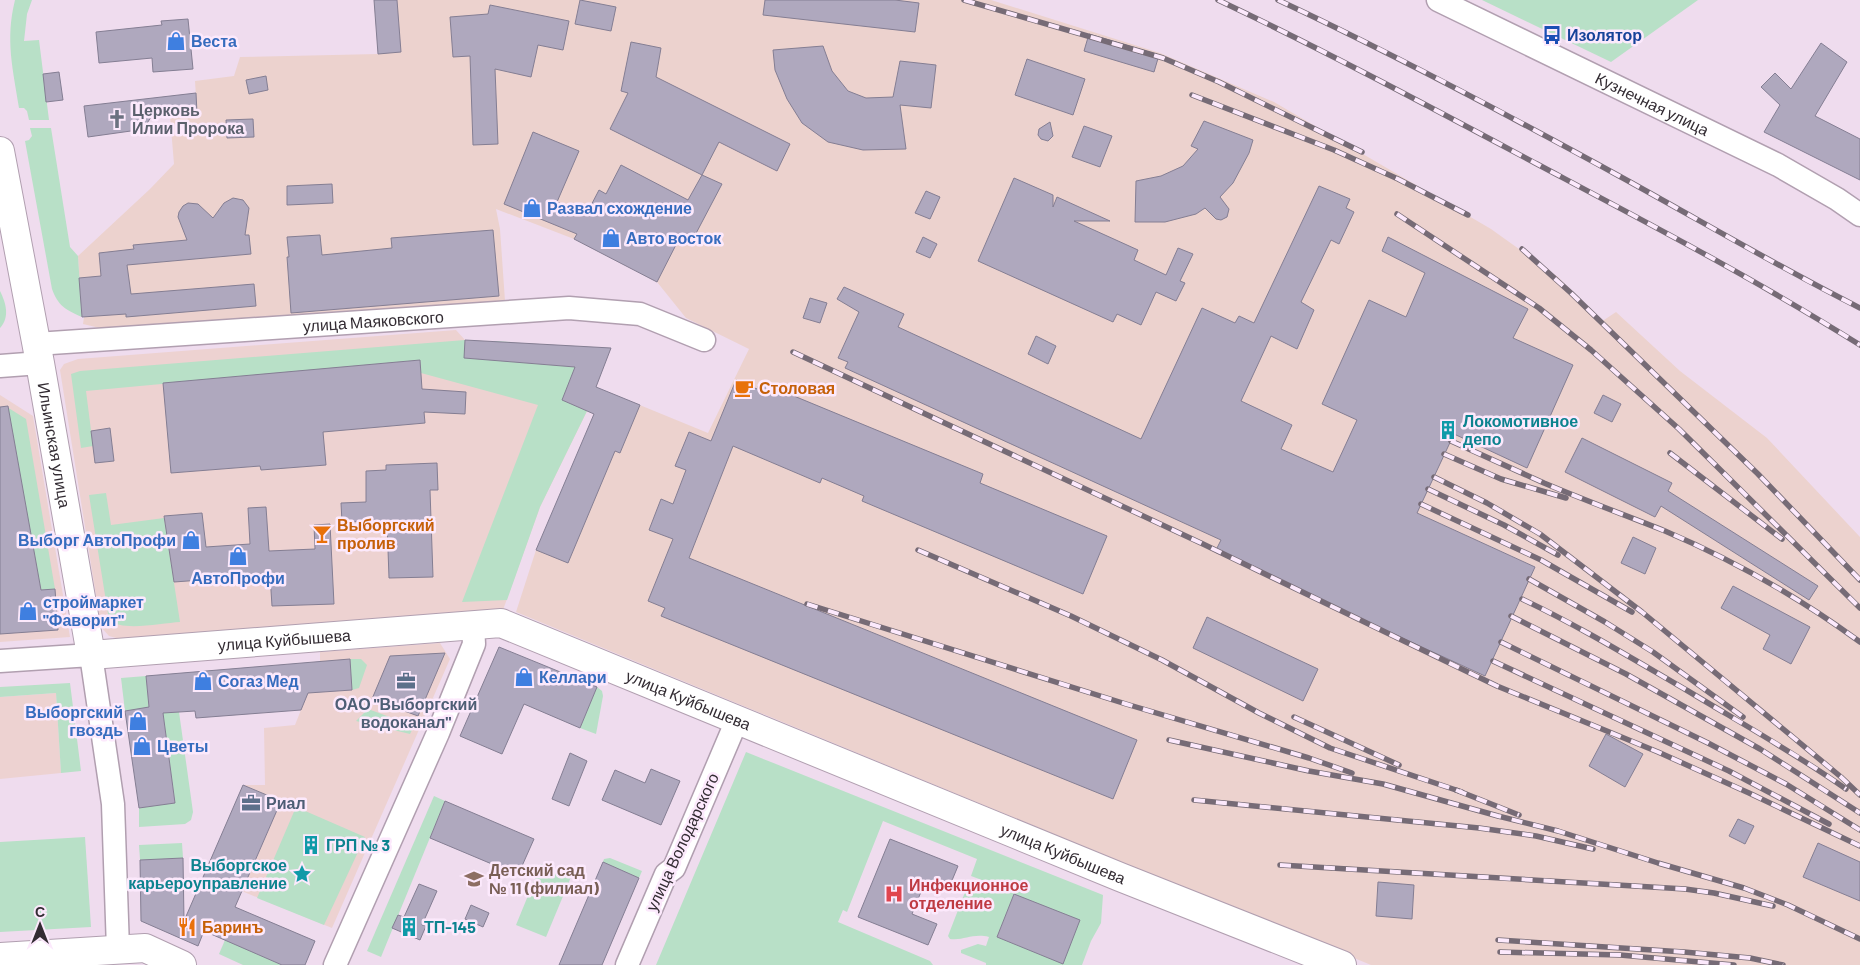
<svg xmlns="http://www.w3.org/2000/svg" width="1860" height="965" viewBox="0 0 1860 965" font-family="Barlow,sans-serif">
	<rect width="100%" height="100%" fill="#efdcee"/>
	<g fill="#edd2d1">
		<path d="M456 330 465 340 611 348 587 411 540 507 503 610 123 640 109 636 101 627 60 370 64 364 78 359Z"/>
		<path d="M0 395 33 416 70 637 0 642Z"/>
		<path d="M440 643 450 659 332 928 244 892 243 890 281 801 243 785H265L264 728 295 725 320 662V652Z"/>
		<path d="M56 693 61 773 0 779V697Z"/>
	</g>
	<path fill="#ecd2ce" d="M374 0H991L1160 53 1274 102 1491 229 1558 277 1601 322 1616 312 1680 371 1767 438 1860 537V965H1371L516 612 536 550 608 392 708 433 749 349 686 318 657 282 574 239 496 209 500 229 505 301 104 329 83 324 84 317H82L78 256 150 189 174 164 170 116 197 113 195 81 234 76 240 57 378 54Z"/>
	<g fill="#b8e0c7" fill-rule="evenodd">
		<path d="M15 0H32L27 14 24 41 39 40 49 120H29L27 111 24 108H19C13 69 5 40 15 0Z"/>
		<path d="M1482 0H1698L1611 62Z"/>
		<path d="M30 128H51L70 247 78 256 82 317C66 310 58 306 52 289L25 141 29 140 32 136Z"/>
		<path d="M0 291C6 303 10 317 0 328Z"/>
		<path d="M465 340V358L494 359V341L511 342 510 361 575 367 563 400 587 411 540 507 507 600 462 602 538 405 421 373 420 360 86 391 93 446 81 448 71 374 80 371Z"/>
		<path d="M7 407 26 419 55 589 41 590Z"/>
		<path d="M106 493 111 525 164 518 180 622C162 623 122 632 109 620L89 495Z"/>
		<path d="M350 659H361L367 665 359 688 352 690Z"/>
		<path d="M146 676 149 708 125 711 121 678Z"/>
		<path d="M70 683 81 771 61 773 56 693 0 697V687Z"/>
		<path d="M597 687 602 691 603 696 596 734 580 728Z"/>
		<path d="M368 709 414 726 410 734 356 721Z"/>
		<path d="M179 712 193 812 191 820 185 824 139 827V808L175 802 163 713Z"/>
		<path d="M746 752 1103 895 1101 923 1091 941 1082 965H986V963L961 953V950L978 944 986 946 989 937C972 933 964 941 950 939L948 936 967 887 986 893 990 883 971 876 977 859 883 821 847 912 843 910 838 922 930 961 933 965H656ZM1014 894 1063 963 997 937Z"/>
		<path d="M434 796 445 801 381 957 367 951Z"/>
		<path d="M296 807 365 837 324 925 257 898Z"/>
		<path d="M85 837 91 927 0 932V842Z"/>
		<path d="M182 843 183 858 140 860 139 845Z"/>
		<path d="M610 858 642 871 639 878 603 862 604 859Z"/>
		<path d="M541 864 571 877 546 937 516 925Z"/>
		<path d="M225 940 282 965H243L219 954Z"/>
	</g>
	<g fill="#afa8be" stroke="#847e93">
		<path d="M374 0H397L401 52 378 54Z"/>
		<path d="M580 0 616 7 611 31 575 24Z"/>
		<path d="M765 0H895L919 3 915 32 763 15Z"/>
		<path d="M490 5 569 21 563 50 538 45 531 77 495 69 498 144 473 145 470 56 453 57 450 17 488 14Z"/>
		<path d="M188 19 193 69 153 72 152 58 99 63 96 32 162 25 161 21Z"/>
		<path d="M1089 34 1159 55 1154 72 1084 51Z"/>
		<path d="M631 42 661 48 656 77 790 144 777 171 719 142 702 175 610 129 628 93 621 91Z"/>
		<path d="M1821 43 1847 62 1815 116 1860 139V180L1764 132 1780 105 1761 87 1775 73 1791 89Z"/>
		<path d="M823 46 832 71 848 91 866 98 893 97 900 61 936 65 931 108 900 105 906 149 863 150 828 142 802 123 787 99 775 70 773 50Z"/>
		<path d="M1027 59 1085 79 1073 115 1015 95Z"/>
		<path d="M59 72 63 100 46 102 43 74Z"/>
		<path d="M266 76 268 90 249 94 246 80Z"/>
		<path d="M196 93 197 113 151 117 146 125 138 130 88 137 84 106Z"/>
		<path d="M253 119 254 137 227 138 226 120Z"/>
		<path d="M1204 121 1253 140 1249 153 1233 183 1220 197 1229 209 1227 217 1221 220 1216 219 1205 208 1196 214 1165 222H1135L1136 181 1161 176 1183 166 1198 149 1191 146Z"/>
		<path d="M1050 122 1053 136 1048 141 1041 139 1038 135 1039 129Z"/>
		<path d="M1084 126 1112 136 1100 167 1072 157Z"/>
		<path d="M533 132 579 151 557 202 586 215 599 190 606 194 621 165 688 200 702 175 722 184 692 241 681 235 657 282 574 239 577 234 504 204Z"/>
		<path d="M1014 178 1053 195V207L1057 197 1110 221H1074L1138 250 1134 260 1166 275 1178 248 1193 254 1180 281 1185 283 1176 301 1156 292 1141 325 1117 314 1113 322 978 261Z"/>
		<path d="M332 184 333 203 287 205V186Z"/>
		<path d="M1319 186 1350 199 1346 208 1354 212 1339 244 1331 240 1301 302 1314 310 1297 349 1271 336 1241 401 1292 425 1281 449 1333 472 1357 420 1322 404 1369 300 1406 317 1425 273 1382 251 1388 237 1528 309 1513 338 1573 365 1527 468 1454 434 1417 513 1535 567 1485 676 1215 552 1221 540 845 368 848 362 838 358 859 312 837 299 844 287 904 314 898 327 1141 439 1202 308 1235 323 1239 316 1254 323Z"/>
		<path d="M926 191 940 197 930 219 915 213Z"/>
		<path d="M233 198 243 200 249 208 245 235H249L251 254 127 265 131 294 254 284 256 306 126 317V314L82 317 79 278 101 276 99 253 134 249 133 245 187 240 178 217 179 212 183 206 188 203 198 204 213 218 224 203Z"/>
		<path d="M493 230 499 296 291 313 287 257H289L287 237 320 235 322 255 392 248 391 238Z"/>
		<path d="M923 237 937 244 930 258 916 252Z"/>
		<path d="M810 298 827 303 820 323 803 318Z"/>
		<path d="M1036 336 1056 346 1048 364 1028 354Z"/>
		<path d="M465 340 611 348 596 387 640 405 620 453 615 451 568 563 536 550 594 414 562 400 575 367 464 358Z"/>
		<path d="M420 360 422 389 466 392 465 414 424 412 425 423 323 432 326 465 261 470 260 466 171 473 163 383Z"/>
		<path d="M736 380 757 389 760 382 983 474 980 483 1107 536 1083 594 862 501 864 496 822 478 820 483 733 446 689 558 1137 740 1113 799 661 616 665 608 648 601 673 539 649 530 661 499 673 504 686 470 675 466 689 432 711 441Z"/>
		<path d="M1603 395 1621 404 1612 422 1594 413Z"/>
		<path d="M8 406 41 590 55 589 58 630 0 634V407Z"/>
		<path d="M110 428 114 461 95 463 91 431Z"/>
		<path d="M1582 438 1672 483 1668 491 1818 586 1809 600 1661 506 1655 517 1565 472Z"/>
		<path d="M437 463 438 490H430L433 577 389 578 387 521 342 522 341 503 366 502V471L386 470V465Z"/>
		<path d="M266 507 269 551 315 549 314 525 330 524 334 604 272 606 270 575 174 582 164 516 202 513 206 547 250 544 248 508Z"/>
		<path d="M1633 537 1656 548 1645 574 1621 563Z"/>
		<path d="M1733 586 1810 627 1791 664 1763 649 1770 635 1721 608Z"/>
		<path d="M1207 617 1318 669 1303 701 1193 648Z"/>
		<path d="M499 647 597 687 580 728 524 704 502 754 460 736Z"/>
		<path d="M445 653 418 716 372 699 390 656Z"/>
		<path d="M350 659 352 690 308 693 301 710 196 718 195 711 163 713 175 803 139 808 125 711 149 707 146 676Z"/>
		<path d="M1606 734 1643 754 1625 787 1589 766Z"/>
		<path d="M570 753 587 761 569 806 552 799Z"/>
		<path d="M651 769 680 781 661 825 602 800 615 770 645 783Z"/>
		<path d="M243 785 281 801 235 907 315 941 305 965H282L204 931 198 946 141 921 140 860 183 858 184 921Z"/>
		<path d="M445 801 534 839 518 875 430 838Z"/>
		<path d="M1738 819 1754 826 1745 844 1729 836Z"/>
		<path d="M890 839 958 866 948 890 925 882 912 914 937 924 928 945 858 917Z"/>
		<path d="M1818 843 1860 862V901L1803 877Z"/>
		<path d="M603 862 639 878 602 965H559Z"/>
		<path d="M1378 882 1414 885 1412 919 1376 916Z"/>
		<path d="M419 884 437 891 422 925 426 926 420 940 392 928 398 915 404 917Z"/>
		<path d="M1014 894 1080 920 1063 964 997 937Z"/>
		<path d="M471 905 489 913 483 927 465 919Z"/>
	</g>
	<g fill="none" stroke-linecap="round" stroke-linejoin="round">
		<g stroke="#b19fb0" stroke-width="25">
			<g id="minor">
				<path id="s1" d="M1438 0 1778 165 1837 199 1860 215"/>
				<path id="s2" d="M36 344 569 308 640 314 704 340"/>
				<path d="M0 366 40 363"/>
				<path d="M0 661 91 655 113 804 118 949"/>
				<path d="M335 965 438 733 474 644 473 625"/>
				<path d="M627 965 666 874 674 868 737 720"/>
			</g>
		</g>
		<g stroke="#b19fb0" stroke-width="30">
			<g id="major">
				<path id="s3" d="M0 151 40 363 91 655 501 623 1120 877 1342 965"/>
				<path d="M0 957 145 948 182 965"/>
			</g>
		</g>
		<use href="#minor" stroke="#fff" stroke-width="22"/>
		<use href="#major" stroke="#fff" stroke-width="28"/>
		<g stroke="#766b76" stroke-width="5.5">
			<g id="rail">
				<path d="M964 0 1163 58 1219 82 1362 152"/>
				<path d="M1218 0C1326 51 1432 108 1537 164 1646 222 1755 279 1860 345"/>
				<path d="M1278 0C1394 54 1508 115 1621 177 1701 221 1779 267 1860 308"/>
				<path d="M1192 95 1334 150 1398 179 1468 215"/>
				<path d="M1397 214 1539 308 1591 350 1679 429 1860 608"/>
				<path d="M1522 249 1571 293 1758 474 1860 580"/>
				<path d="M793 352 1203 544 1497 686 1658 752 1749 793 1860 846"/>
				<path d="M1451 441C1482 455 1513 469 1544 483 1584 500 1625 515 1665 531 1733 560 1800 598 1860 642"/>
				<path d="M1670 453 1782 539"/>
				<path d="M1444 454 1501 479 1566 498"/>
				<path d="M1434 477 1487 503 1540 534 1642 612 1841 777 1860 795"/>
				<path d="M1428 489 1504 525 1558 555"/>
				<path d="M1421 504 1541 560 1632 612"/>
				<path d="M918 550 1071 616 1162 660 1259 713 1330 748 1462 792"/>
				<path d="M1529 579 1605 622 1653 652 1743 717"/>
				<path d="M1522 599C1579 626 1633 659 1688 691 1741 723 1795 753 1846 789"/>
				<path d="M807 604 1126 704 1309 758 1352 773"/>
				<path d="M1511 616 1626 674 1760 749 1860 813"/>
				<path d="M1501 642 1708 743 1786 784 1860 830"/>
				<path d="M1493 661 1729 771 1829 824"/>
				<path d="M1294 717 1399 765"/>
				<path d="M1169 740 1309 771 1383 784 1498 816 1558 831 1658 863 1744 888 1788 905 1860 939"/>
				<path d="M1456 790 1519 815"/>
				<path d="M1194 800 1479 828 1536 836 1593 849"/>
				<path d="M1280 865 1685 889 1714 893 1773 906"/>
				<path d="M1498 940 1684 952 1750 958 1783 965"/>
				<path d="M1500 952 1620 955 1734 965"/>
			</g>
		</g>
		<use href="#rail" stroke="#fce9fc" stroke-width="4" stroke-dasharray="11" stroke-linecap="butt"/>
	</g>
	<defs>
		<g id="bus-bare" transform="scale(1.5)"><path d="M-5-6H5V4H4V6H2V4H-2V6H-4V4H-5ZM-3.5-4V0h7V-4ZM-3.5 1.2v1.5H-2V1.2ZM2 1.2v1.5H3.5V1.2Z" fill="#1a4fb4" stroke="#fce9fc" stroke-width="2.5" paint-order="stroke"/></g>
		<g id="shop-bare" transform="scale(1.5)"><path d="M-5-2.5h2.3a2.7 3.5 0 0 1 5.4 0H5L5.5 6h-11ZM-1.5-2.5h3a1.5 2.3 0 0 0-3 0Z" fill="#3f7fe0" stroke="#fce9fc" stroke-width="2.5" paint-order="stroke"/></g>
		<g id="church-bare" transform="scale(1.5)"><path d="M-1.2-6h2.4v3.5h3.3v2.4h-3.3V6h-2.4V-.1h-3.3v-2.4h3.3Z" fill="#6b7280" stroke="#fce9fc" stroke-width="2.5" paint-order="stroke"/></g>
		<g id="cafe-bare" transform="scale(1.5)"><path d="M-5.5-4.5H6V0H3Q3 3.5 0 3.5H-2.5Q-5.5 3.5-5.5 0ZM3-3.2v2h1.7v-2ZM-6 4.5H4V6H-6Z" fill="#e8710a" stroke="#fce9fc" stroke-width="2.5" paint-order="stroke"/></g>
		<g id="building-bare" transform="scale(1.5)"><path d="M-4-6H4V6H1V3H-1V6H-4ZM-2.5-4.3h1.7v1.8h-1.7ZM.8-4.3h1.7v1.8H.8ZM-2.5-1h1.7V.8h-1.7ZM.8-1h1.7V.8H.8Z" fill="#0f9aa8" stroke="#fce9fc" stroke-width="2.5" paint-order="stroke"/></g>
		<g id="bar-bare" transform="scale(1.5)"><path d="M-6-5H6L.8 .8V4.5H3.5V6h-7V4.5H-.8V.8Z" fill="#e8710a" stroke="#fce9fc" stroke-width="2.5" paint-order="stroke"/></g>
		<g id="office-bare" transform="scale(1.5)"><path d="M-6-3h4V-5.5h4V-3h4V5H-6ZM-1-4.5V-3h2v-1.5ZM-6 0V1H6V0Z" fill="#5c6f8a" stroke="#fce9fc" stroke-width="2.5" paint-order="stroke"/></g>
		<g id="sight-bare" transform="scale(1.5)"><path d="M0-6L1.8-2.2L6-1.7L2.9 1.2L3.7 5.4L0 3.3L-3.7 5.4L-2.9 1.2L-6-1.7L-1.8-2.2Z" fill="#0f9aa8" stroke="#fce9fc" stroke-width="2.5" paint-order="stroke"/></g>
		<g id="school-bare" transform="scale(1.5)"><path d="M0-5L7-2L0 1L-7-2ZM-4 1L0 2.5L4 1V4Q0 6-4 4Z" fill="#8d6e63" stroke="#fce9fc" stroke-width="2.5" paint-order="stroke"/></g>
		<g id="hospital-bare" transform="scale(1.5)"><path d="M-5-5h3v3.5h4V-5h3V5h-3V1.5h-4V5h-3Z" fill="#e0444e" stroke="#fce9fc" stroke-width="2.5" paint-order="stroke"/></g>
		<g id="restaurant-bare" transform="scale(1.5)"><path d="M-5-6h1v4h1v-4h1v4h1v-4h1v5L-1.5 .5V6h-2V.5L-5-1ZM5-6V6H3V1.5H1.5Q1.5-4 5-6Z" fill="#e8710a" stroke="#fce9fc" stroke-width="2.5" paint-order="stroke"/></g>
	</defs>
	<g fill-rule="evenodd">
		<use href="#bus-bare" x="1552" y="35"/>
		<use href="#shop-bare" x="176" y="41"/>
		<use href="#church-bare" x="117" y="119"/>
		<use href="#shop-bare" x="532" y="208"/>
		<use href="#shop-bare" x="611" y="238"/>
		<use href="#cafe-bare" x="744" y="388"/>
		<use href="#building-bare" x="1448" y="430"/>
		<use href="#bar-bare" x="322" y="534"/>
		<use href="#shop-bare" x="191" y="540"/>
		<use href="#shop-bare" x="238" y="556"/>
		<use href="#shop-bare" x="28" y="611"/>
		<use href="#shop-bare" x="524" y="677"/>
		<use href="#shop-bare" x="203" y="681"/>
		<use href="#office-bare" x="406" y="681"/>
		<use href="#shop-bare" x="138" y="721"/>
		<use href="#shop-bare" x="142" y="746"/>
		<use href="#office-bare" x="251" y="803"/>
		<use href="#building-bare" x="311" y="845"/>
		<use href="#sight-bare" x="302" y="874"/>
		<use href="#school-bare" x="474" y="879"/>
		<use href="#hospital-bare" x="894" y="894"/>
		<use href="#restaurant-bare" x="187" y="927"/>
		<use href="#building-bare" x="409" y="927"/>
	</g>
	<g text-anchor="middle" stroke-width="5" stroke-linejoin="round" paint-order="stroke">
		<g font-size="16" font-weight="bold" fill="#164399" stroke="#fce9fc" text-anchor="start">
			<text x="1567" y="41">Изолятор</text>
		</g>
		<g font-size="16" font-weight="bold" fill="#366cbe" stroke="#fce9fc" text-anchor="start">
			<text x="191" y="47">Веста</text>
			<text x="547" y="214">Развал схождение</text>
			<text x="626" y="244">Авто восток</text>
			<text x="176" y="546" text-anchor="end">Выборг АвтоПрофи</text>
			<text x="238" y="584" text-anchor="middle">АвтоПрофи</text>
			<text x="43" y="608">строймаркет<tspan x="43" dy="18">"Фаворит"</tspan></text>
			<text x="539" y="683">Келлари</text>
			<text x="218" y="687">Согаз Мед</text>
			<text x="123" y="718" text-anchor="end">Выборгский<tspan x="123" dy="18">гвоздь</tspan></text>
			<text x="157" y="752">Цветы</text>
		</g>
		<g font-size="16" fill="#332c33" stroke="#fce9fc">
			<text dy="6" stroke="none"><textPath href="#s1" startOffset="238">Кузнечная улица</textPath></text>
			<text dy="6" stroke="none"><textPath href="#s2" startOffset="338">улица Маяковского</textPath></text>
			<text dy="6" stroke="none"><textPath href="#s3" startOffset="299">Ильинская улица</textPath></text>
			<text dy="6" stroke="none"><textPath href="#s3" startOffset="706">улица Куйбышева</textPath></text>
			<text dy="6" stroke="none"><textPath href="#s3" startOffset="1126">улица Куйбышева</textPath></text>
			<text transform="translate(682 842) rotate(-65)" y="6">улица Володарского</text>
			<text dy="6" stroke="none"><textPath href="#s3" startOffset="1531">улица Куйбышева</textPath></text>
		</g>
		<g font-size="16" font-weight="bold" fill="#5b616d" stroke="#fce9fc" text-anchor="start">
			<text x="132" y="116">Церковь<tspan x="132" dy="18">Илии Пророка</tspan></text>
		</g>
		<g font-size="16" font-weight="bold" fill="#c56008" stroke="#fce9fc" text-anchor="start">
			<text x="759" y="394">Столовая</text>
			<text x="337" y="531">Выборгский<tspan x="337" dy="18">пролив</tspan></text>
			<text x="202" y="933">Баринъ</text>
		</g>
		<g font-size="16" font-weight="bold" fill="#0d838f" stroke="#fce9fc" text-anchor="start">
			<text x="1463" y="427">Локомотивное<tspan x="1463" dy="18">депо</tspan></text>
			<text x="326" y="851">ГРП № 3</text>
			<text x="287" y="871" text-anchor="end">Выборгское<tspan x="287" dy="18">карьероуправление</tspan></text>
			<text x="424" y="933">ТП-145</text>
		</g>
		<g font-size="16" font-weight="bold" fill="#4e5e75" stroke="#fce9fc">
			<text x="406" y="710">ОАО "Выборгский<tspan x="406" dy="18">водоканал"</tspan></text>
			<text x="266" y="809" text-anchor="start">Риал</text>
		</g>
		<g font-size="16" font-weight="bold" fill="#785e54" stroke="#fce9fc" text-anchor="start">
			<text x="489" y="876">Детский сад<tspan x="489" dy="18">№ 11 (филиал)</tspan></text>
		</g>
		<g font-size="16" font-weight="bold" fill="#be3a42" stroke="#fce9fc" text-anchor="start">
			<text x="909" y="891">Инфекционное<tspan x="909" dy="18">отделение</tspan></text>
		</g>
	</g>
	<g transform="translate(40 925)" stroke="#fce9fc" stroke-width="4" paint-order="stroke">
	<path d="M0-4L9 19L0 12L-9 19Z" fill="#332c33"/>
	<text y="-8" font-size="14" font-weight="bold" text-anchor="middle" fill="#332c33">С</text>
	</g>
</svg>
